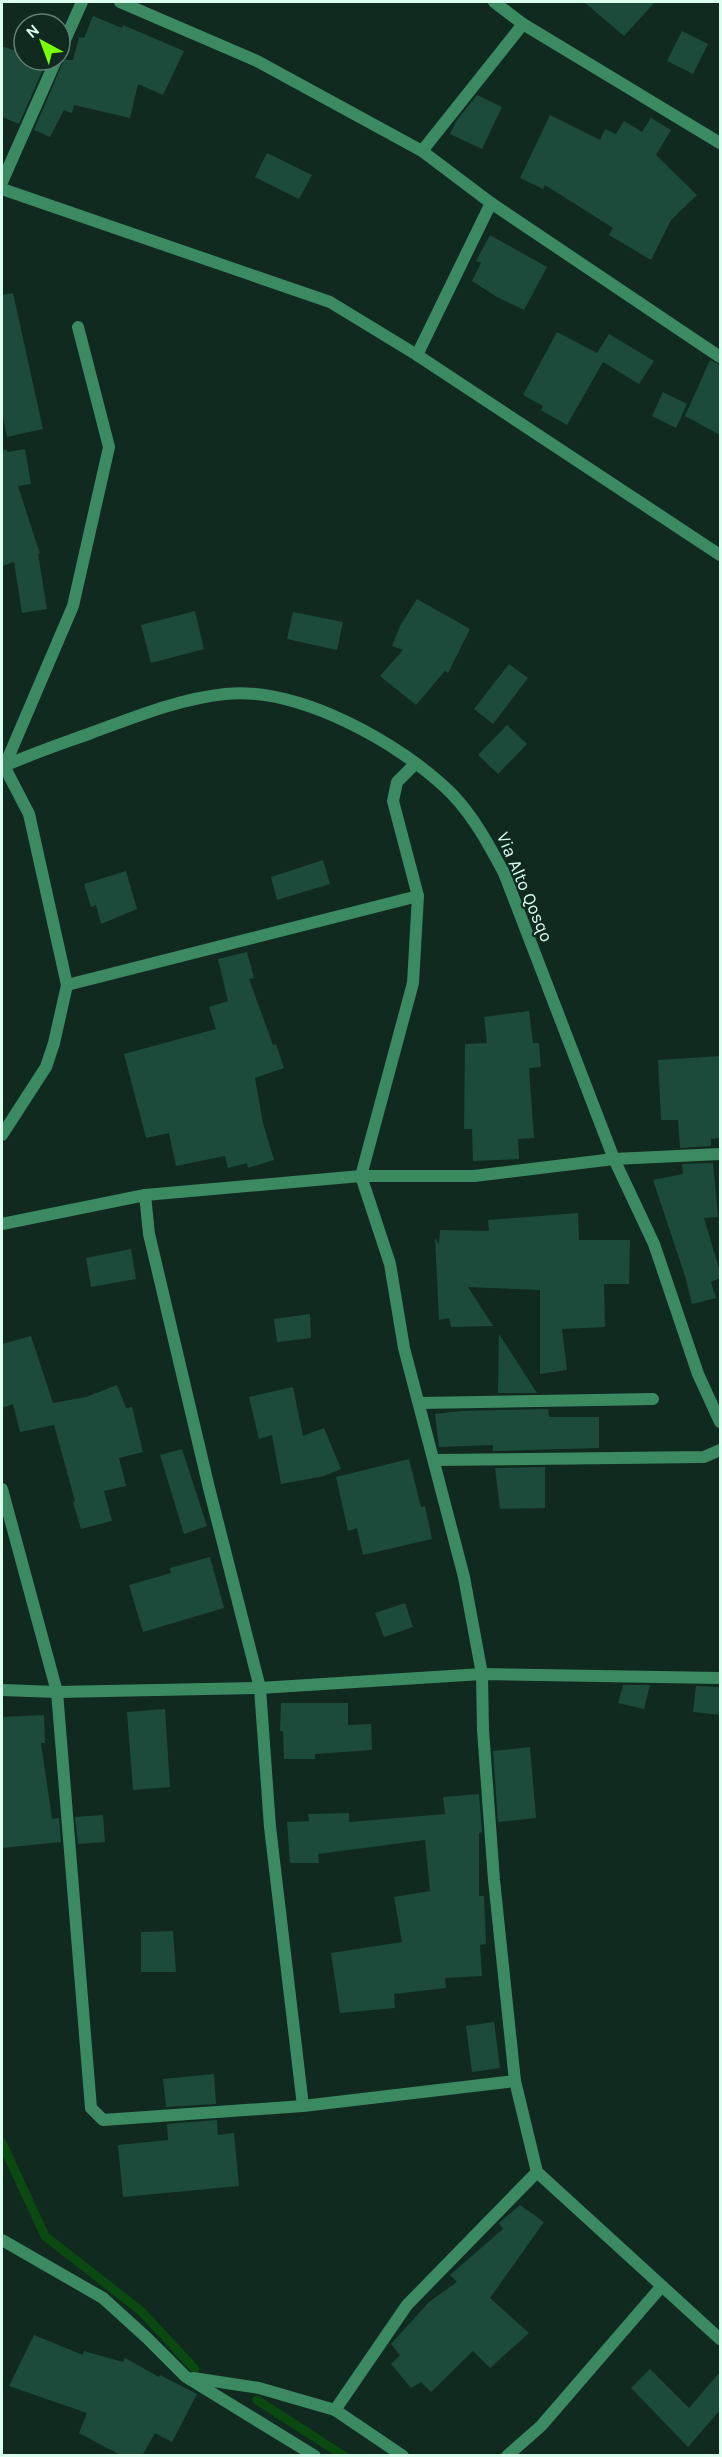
<svg xmlns="http://www.w3.org/2000/svg" width="722" height="2457" viewBox="0 0 722 2457" font-family="Karla,sans-serif">
	<rect width="100%" height="100%" fill="#102a20"/>
	<g fill="none" stroke-linecap="round" stroke-linejoin="round">
		<g stroke="#0a490f" stroke-width="9">
			<path d="M2 2143 45 2236 141 2311 195 2369"/>
			<path d="M257 2400 344 2456"/>
		</g>
	</g>
	<g fill="#1c4b3b">
		<path d="M584 2H655L624 36Z"/>
		<path d="M93 16 122 28 123 25 184 51 163 95 138 84 130 118 74 105 72 113 64 110 50 137 34 130 64 60H73L79 37 84 38Z"/>
		<path d="M682 31 708 44 693 74 667 61Z"/>
		<path d="M2 46 24 54V60H47L19 124 2 117Z"/>
		<path d="M477 95 502 107 482 149 450 134 457 120Z"/>
		<path d="M550 115 600 140 605 129 616 134 624 121 642 132 651 118 671 130 656 155 697 195 671 220 651 260 609 235 613 228 545 185 543 189 520 178Z"/>
		<path d="M267 153 312 175 299 199 255 177Z"/>
		<path d="M490 235 547 267 524 310 497 297 472 281 481 263 476 261Z"/>
		<path d="M13 293 43 429 7 437 2 413V295Z"/>
		<path d="M557 332 597 353 609 334 654 361 639 384 603 362 567 425 541 410 543 406 523 395Z"/>
		<path d="M710 360 720 365V435L685 416Z"/>
		<path d="M663 392 687 404 676 428 652 416Z"/>
		<path d="M25 449 31 484 18 486 40 554H38L47 609 22 613 14 562 2 566V450H7V452Z"/>
		<path d="M417 599 470 629 448 673 445 671 416 705 380 676 403 650 392 646 400 626Z"/>
		<path d="M195 611 204 649 151 663 141 625Z"/>
		<path d="M293 612 343 622 337 650 287 639Z"/>
		<path d="M509 664 528 678 493 724 474 709Z"/>
		<path d="M507 725 527 744 498 774 478 755Z"/>
		<path d="M323 860 330 884 277 900 271 877Z"/>
		<path d="M126 871 137 909 101 924 96 905 91 907 84 884Z"/>
		<path d="M247 952 254 978 249 979 273 1045 276 1044 284 1068 255 1078 263 1123 274 1160 248 1168 247 1163 228 1168 225 1156 176 1166 169 1133 146 1138 124 1054 216 1029 209 1007 228 1001 218 959Z"/>
		<path d="M529 1011 533 1043H539L541 1067 529 1068 534 1138 518 1139 519 1159 473 1161 472 1129H464L465 1044 487 1043 484 1017Z"/>
		<path d="M720 1056V1138L711 1139V1146L680 1148 678 1120H661L658 1060Z"/>
		<path d="M713 1163 718 1217 704 1218 720 1272V1278L711 1282 716 1298 692 1304 685 1276 653 1180 683 1174 682 1164Z"/>
		<path d="M578 1213 579 1240H630L629 1284H604L605 1327 562 1329 567 1370 540 1374V1290L468 1287 493 1326 451 1327 449 1318 439 1320 435 1238 439 1244 440 1230 489 1231 488 1220Z"/>
		<path d="M131 1249 136 1279 91 1287 86 1258Z"/>
		<path d="M310 1314 311 1338 277 1342 274 1319Z"/>
		<path d="M499 1334 537 1393H498Z"/>
		<path d="M31 1336 53 1403 86 1397 117 1385 126 1408 132 1407 143 1452 119 1458 126 1486 104 1491 112 1521 81 1529 73 1502 75 1501 54 1425 20 1432 13 1404 2 1408V1344Z"/>
		<path d="M293 1387 303 1436 324 1428 341 1469 324 1476 281 1484 272 1435 259 1439 249 1397Z"/>
		<path d="M548 1409 549 1417H599V1448L493 1451V1445L439 1447 435 1414 461 1411Z"/>
		<path d="M182 1449 207 1526 184 1534 160 1455Z"/>
		<path d="M409 1459 421 1507 425 1506 432 1539 363 1555 357 1528 348 1531 336 1477Z"/>
		<path d="M545 1467V1508L500 1509 495 1468Z"/>
		<path d="M210 1557 224 1608 143 1632 129 1585 171 1573 170 1568Z"/>
		<path d="M405 1603 413 1627 384 1637 375 1613Z"/>
		<path d="M623 1685H650L644 1709 618 1703Z"/>
		<path d="M696 1686 720 1687V1715L693 1712Z"/>
		<path d="M281 1703H348V1725L371 1724 372 1750 315 1754V1759H284L283 1731H280Z"/>
		<path d="M165 1709 170 1787 133 1790 127 1712Z"/>
		<path d="M44 1715 45 1743H41L52 1819 59 1818 61 1842 2 1848V1717Z"/>
		<path d="M530 1747 536 1818 498 1822 493 1751Z"/>
		<path d="M479 1794 482 1832 479 1833V1896H484L486 1944 480 1945 482 1976 445 1978 446 1988 394 1994 395 2008 340 2013 331 1953 402 1942 394 1897 430 1891 425 1840 318 1854 319 1863H290L287 1822 309 1821 308 1814 349 1813V1822L445 1814 443 1797Z"/>
		<path d="M103 1815 105 1842 78 1844 75 1817Z"/>
		<path d="M173 1931 176 1972H141V1932Z"/>
		<path d="M494 2022 500 2068 472 2072 466 2026Z"/>
		<path d="M214 2074 216 2104 166 2107 163 2079Z"/>
		<path d="M217 2120 218 2135 234 2133 239 2186 123 2197 118 2145 168 2140 167 2124Z"/>
		<path d="M520 2205 544 2222 490 2298 529 2333 490 2368 473 2351 431 2392 421 2382 411 2388 391 2364 400 2355 391 2344 429 2302 457 2282 450 2275 503 2229 499 2223Z"/>
		<path d="M34 2335 83 2355 84 2351 123 2362 125 2358 159 2377 160 2375 197 2394 172 2442 155 2433 142 2456H122L79 2433 87 2413 9 2386Z"/>
		<path d="M650 2369 689 2408 720 2372V2410L688 2447 631 2388Z"/>
	</g>
	<g fill="none" stroke-linecap="round" stroke-linejoin="round">
		<g stroke="#3b8a61" stroke-width="12">
			<path d="M120 2 257 61 422 151 491 203 720 357"/>
			<path d="M494 2 523 24"/>
			<path d="M60 51 82 2"/>
			<path d="M422 151 523 24 720 143"/>
			<path d="M2 182 56 60"/>
			<path d="M2 189 330 302 417 355 720 555"/>
			<path d="M417 355 491 203"/>
			<path d="M2 762 29 814 67 985 54 1043 46 1067 2 1135"/>
			<path d="M415 764 397 782 393 801 418 896 413 983 361 1176 390 1264 404 1348 464 1577 482 1674 483 1730 494 1880 515 2081 537 2172 720 2339"/>
			<path d="M5 765 73 606 109 447 78 327"/>
			<path d="M67 985 418 896"/>
			<path d="M145 1195 149 1234 209 1488 260 1688 270 1827 303 2106"/>
			<path d="M2 1224 145 1195 361 1176H474L614 1159 720 1154"/>
			<path d="M419 1403 653 1399"/>
			<path d="M434 1460 704 1457 720 1450"/>
			<path d="M2 1489 57 1692 91 2108 103 2120 303 2106 515 2081"/>
			<path d="M2 1690 57 1692 260 1688 482 1674 720 1678"/>
			<path d="M2 2240 103 2298 147 2338 186 2377 315 2456"/>
			<path d="M193 2378 259 2388 335 2410 403 2456"/>
			<path d="M335 2410 407 2305 537 2172"/>
			<path d="M507 2456 541 2426 661 2287"/>
		</g>
		<path stroke="#3b8a61" stroke-width="12" d="M2 767C31 754 61 744 91 733 135 717 178 699 225 694 298 686 401 743 452 794 474 817 489 845 504 873L614 1159 654 1244 698 1374 720 1422"/>
	</g>
	<g text-anchor="middle" stroke-width="4.5" stroke-linejoin="round" paint-order="stroke">
		<g font-size="18" fill="#daffee" stroke="#102a20">
			<text transform="translate(525 887) rotate(67)" y="6">Via Alto Qosqo</text>
		</g>
	</g>
	<rect width="722" height="2457" fill="none" stroke="#daffee" stroke-width="6"/>
	<g transform="translate(42 42) rotate(319)"><circle r="28" fill="#102a20" stroke="#617f72" stroke-width="1.5"/>
	<path d="M0-4.5L10 22L0 15L-10 22Z" fill="#78ff06"/>
	<text y="-9" font-size="16" font-weight="bold" text-anchor="middle" fill="#daffee">N</text>
	</g>
</svg>
